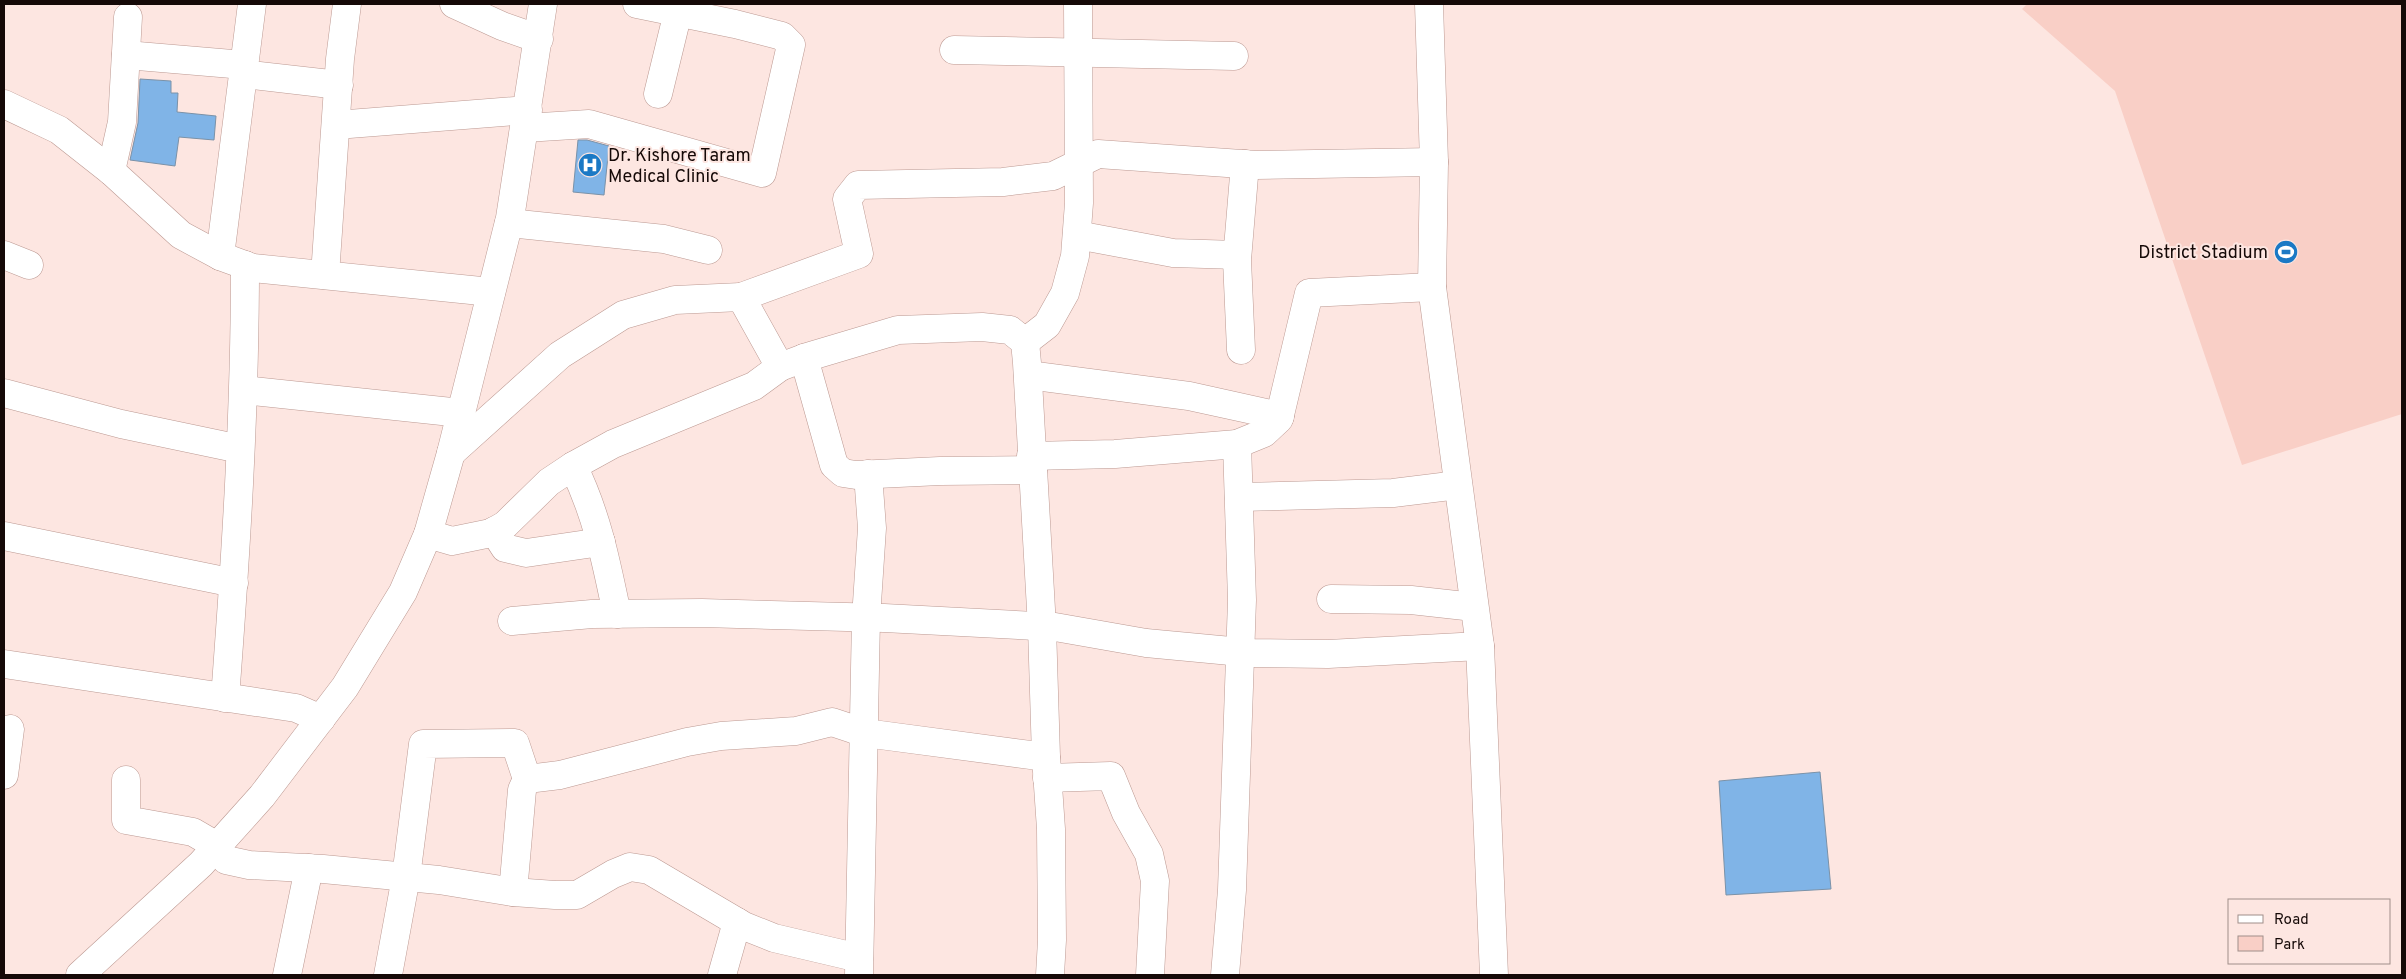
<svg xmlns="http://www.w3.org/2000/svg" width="2406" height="979" viewBox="0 0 2406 979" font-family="Overpass,sans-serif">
	<rect width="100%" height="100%" fill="#fde6e1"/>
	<path fill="#f9cfc6" d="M2027 4H2402V414L2242 465 2115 91 2022 9Z"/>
	<g fill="#80b4e7" stroke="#7b92a8">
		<path d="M140 79 171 81V93H178L177 112 216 116 214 140 179 137 175 166 130 160 138 123Z"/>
		<path d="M578 140H587L609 146 604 195 573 192Z"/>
		<path d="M1820 772 1831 889 1726 895 1719 781Z"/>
	</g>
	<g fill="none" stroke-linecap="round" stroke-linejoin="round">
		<g stroke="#bc9992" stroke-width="29">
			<g id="minor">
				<path d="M454 4 502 26 539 39"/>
				<path d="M954 50 1234 56"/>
				<path d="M126 55 244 65"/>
				<path d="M243 74 339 85"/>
				<path d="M658 94 678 12"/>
				<path d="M4 104 59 130 111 171 181 235 220 256 253 268 491 292"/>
				<path d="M336 125 528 110"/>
				<path d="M525 128 589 124 762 173 791 45 782 36 735 24 637 4"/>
				<path d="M111 171 122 122 128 17"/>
				<path d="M509 223 664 239 708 250"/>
				<path d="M1077 235 1173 253 1237 255"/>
				<path d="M4 255 29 265"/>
				<path d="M220 256 252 4"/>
				<path d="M325 275 340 59 347 4"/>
				<path d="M1025 342 1047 325 1065 293 1075 256 1079 203 1078 4"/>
				<path d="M1241 350 1237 260 1245 164"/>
				<path d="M804 358 834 465 843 473 856 475 940 471 1033 470"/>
				<path d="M780 367 741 297 859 254 847 199 858 185 1003 182 1053 176 1098 154 1256 165 1434 162"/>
				<path d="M1028 375 1189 396 1280 416"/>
				<path d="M244 390 461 413"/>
				<path d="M4 393 121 424 240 449"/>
				<path d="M451 453 560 355 623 315 675 300 741 297"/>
				<path d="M1031 456 1115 454 1237 444 1264 433 1279 419 1309 293 1432 287"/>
				<path d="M573 466C597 515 606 561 617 614"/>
				<path d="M1239 497 1393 493 1458 485"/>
				<path d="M494 531 505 548 526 553 601 542"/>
				<path d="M428 534 452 541 491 533 505 525 549 482 573 466 613 444 754 386 780 367 804 358 898 330 982 327 1010 330 1025 342 1027 363 1042 627 1046 757 1051 829 1052 940 1050 975"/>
				<path d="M4 536 234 583"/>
				<path d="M1331 599 1411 600 1474 607"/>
				<path d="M512 621 592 614 702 613 884 618 1055 627 1146 643 1252 653 1328 654 1480 646"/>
				<path d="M4 664 296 708 321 719"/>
				<path d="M225 698C236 554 245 410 245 265"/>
				<path d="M4 775 10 729"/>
				<path d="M1047 778 1111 776 1126 813 1149 854 1155 881 1150 975"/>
				<path d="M126 780V820L193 832 217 846 226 860 249 865 323 869 439 880 513 892 555 895H577L613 874 630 867 649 870 744 926 774 938 859 958"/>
				<path d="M513 892 522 790 527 779 560 775 687 742 721 736 796 731 832 722 865 733 1046 757"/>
				<path d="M80 975 201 864 262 796 345 687 403 592 428 534 451 453 510 218 543 4"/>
				<path d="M287 975 309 868"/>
				<path d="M388 975 406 877 423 744 515 743 527 779"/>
				<path d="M722 975 737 922"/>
				<path d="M859 975 866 618 872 528 868 474"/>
				<path d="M1225 975 1232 890 1242 600 1237 444"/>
			</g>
		</g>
		<g stroke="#bc9992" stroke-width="29">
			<path id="major" d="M1429 4 1434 162 1432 287 1480 646 1494 975"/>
		</g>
		<use href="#minor" stroke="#fff" stroke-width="28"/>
		<use href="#major" stroke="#fff" stroke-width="28"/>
	</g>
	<defs>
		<g id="hospital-disc" transform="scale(1.25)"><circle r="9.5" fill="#1b79c5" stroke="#fde6e1"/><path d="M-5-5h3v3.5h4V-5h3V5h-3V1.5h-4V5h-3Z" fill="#fff"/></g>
		<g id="stadium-disc" transform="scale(1.25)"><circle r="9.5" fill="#1b79c5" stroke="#fde6e1"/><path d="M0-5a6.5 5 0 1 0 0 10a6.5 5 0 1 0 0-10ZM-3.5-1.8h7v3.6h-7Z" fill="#fff"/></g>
	</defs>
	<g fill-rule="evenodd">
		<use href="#hospital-disc" x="590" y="165"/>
		<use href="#stadium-disc" x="2286" y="252"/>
	</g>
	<g text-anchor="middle" stroke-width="4" stroke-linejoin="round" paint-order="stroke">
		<g font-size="18" fill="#150907" stroke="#fde6e1" text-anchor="start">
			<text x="608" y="161">Dr. Kishore Taram<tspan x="608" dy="21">Medical Clinic</tspan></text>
			<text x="2268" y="258" text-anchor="end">District Stadium</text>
		</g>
	</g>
	<rect width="2406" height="979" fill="none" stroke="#150907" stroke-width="10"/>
	<rect x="2228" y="899" width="162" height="65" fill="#fde6e1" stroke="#a08e8a"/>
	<rect x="2238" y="915" width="25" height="8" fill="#ffffff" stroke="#a08e8a"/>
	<text x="2274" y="924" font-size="15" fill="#150907">Road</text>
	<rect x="2238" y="936" width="25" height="15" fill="#f9cfc6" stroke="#a08e8a"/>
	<text x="2274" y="949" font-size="15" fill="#150907">Park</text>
</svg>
